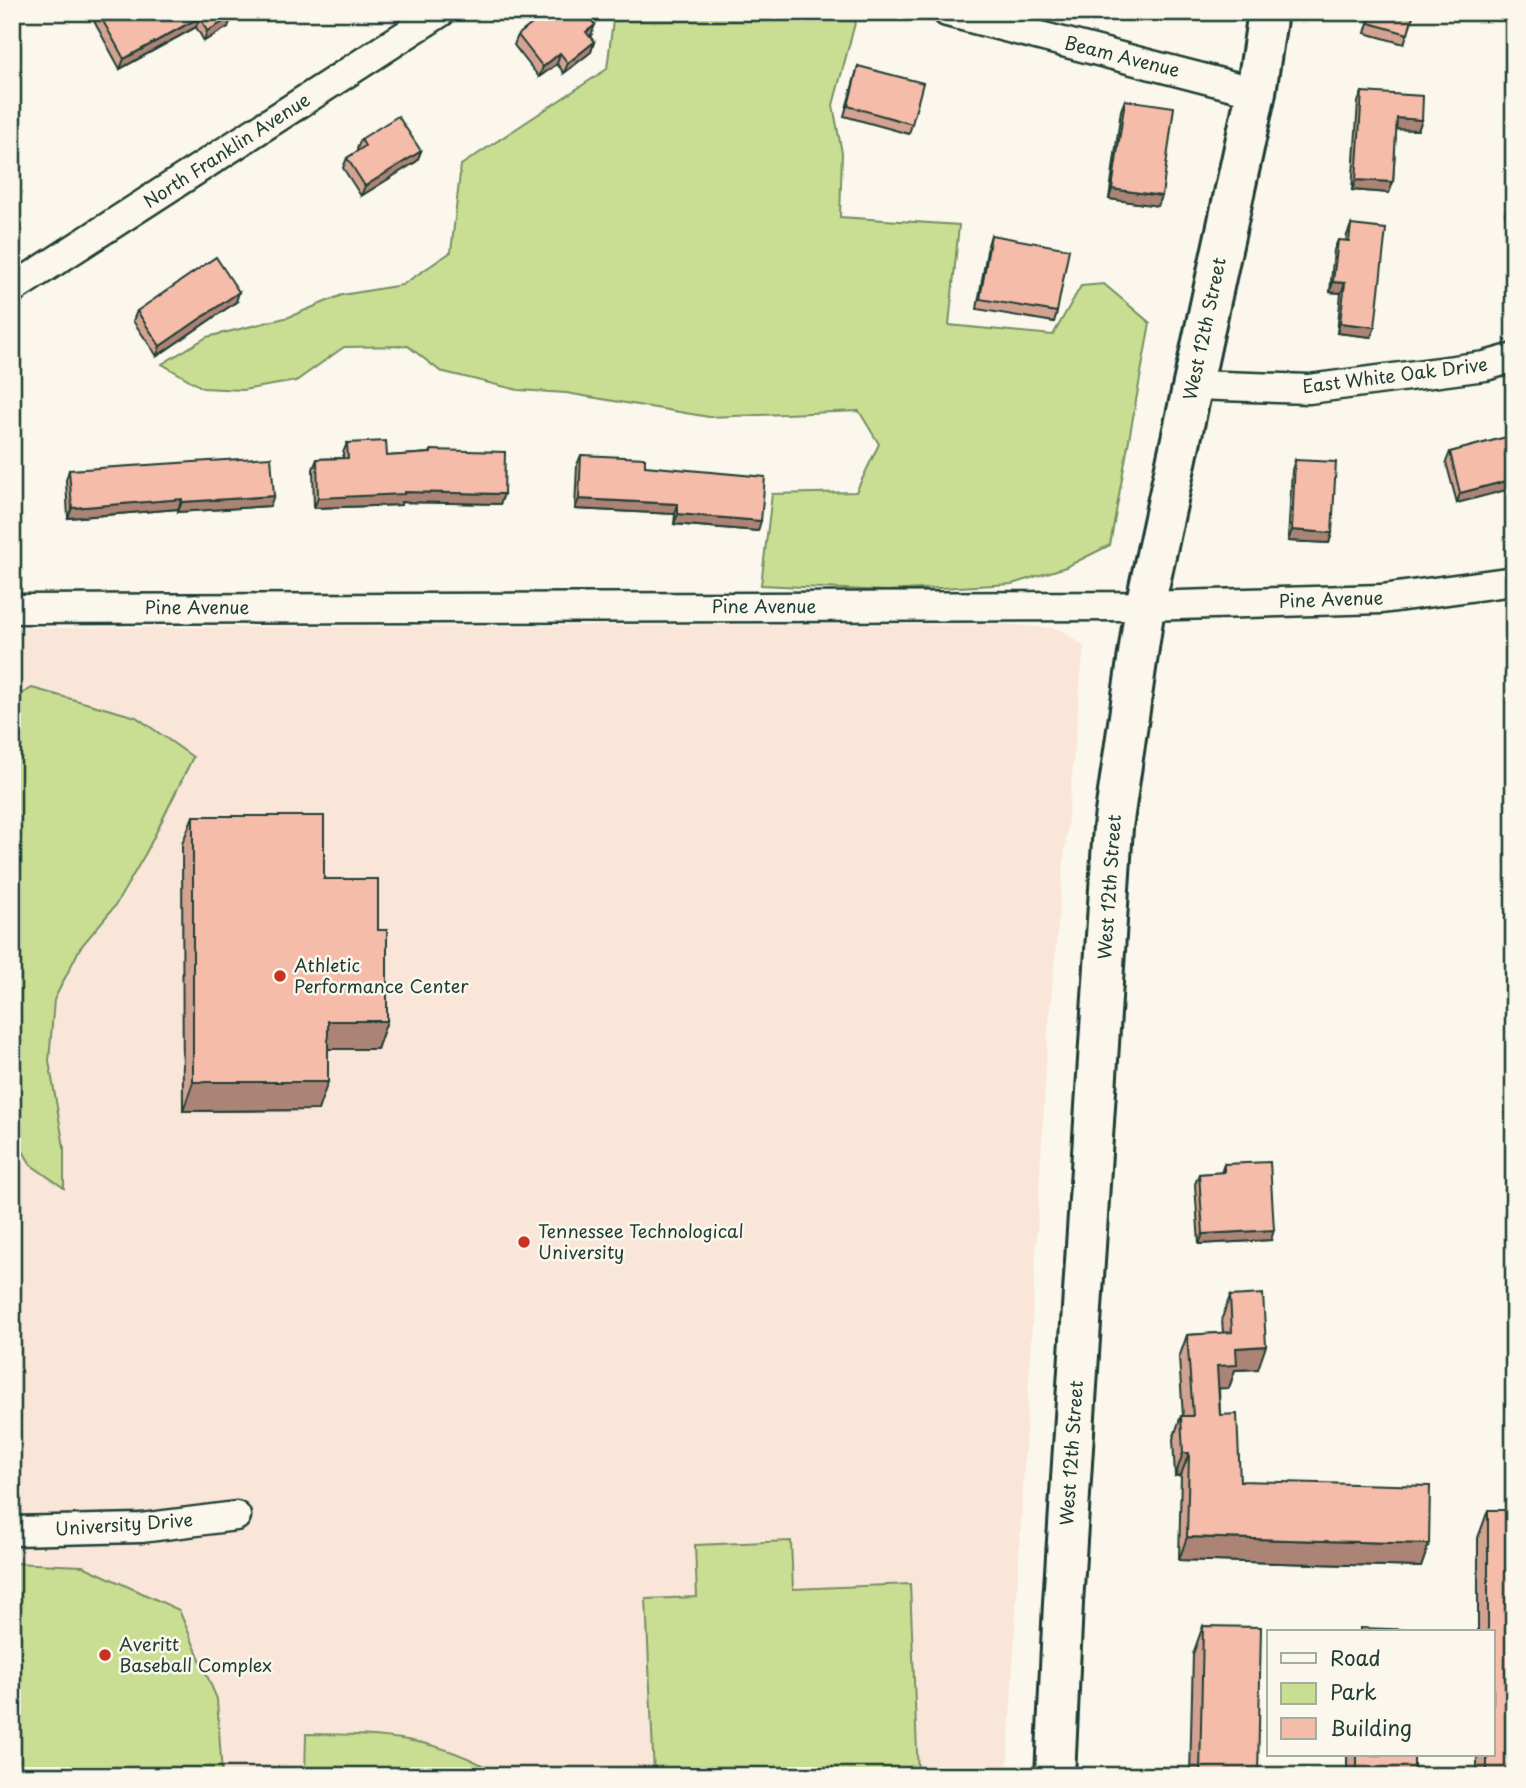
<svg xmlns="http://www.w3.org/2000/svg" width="1526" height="1788" viewBox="0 0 1526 1788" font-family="'Playpen Sans',sans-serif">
	<rect width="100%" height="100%" fill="#fbf7ec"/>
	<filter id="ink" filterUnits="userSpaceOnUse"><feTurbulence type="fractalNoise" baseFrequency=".0143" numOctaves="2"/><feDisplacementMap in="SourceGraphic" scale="14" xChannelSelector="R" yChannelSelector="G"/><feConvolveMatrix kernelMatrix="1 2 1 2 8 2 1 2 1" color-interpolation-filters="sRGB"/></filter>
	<g filter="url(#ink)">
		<path fill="#f9e6d8" d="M1007 624 1059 629 1084 646 1048 1032 1007 1776H12V628Z"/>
		<g fill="#cade93" stroke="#748e64" stroke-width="2">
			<path d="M614 12H858L833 105 842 153 840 217 959 225 949 325 1053 335 1081 286 1104 284 1150 323 1110 545 1066 567 1012 584 886 591 761 585 772 494 856 492 879 444 859 411 709 417 566 393 518 390 440 371 408 346 344 347 296 381 243 390 203 388 162 364 207 337 289 317 342 295 402 285 451 252 461 165 607 69Z"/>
			<path d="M32 688 136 717 193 757 147 851 115 906 80 948 54 1000 49 1061 64 1147V1188L31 1165 12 1132V699Z"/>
			<path d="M791 1541 793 1589 910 1584 918 1776H654L646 1599 697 1597 695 1545Z"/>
			<path d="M12 1563 83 1566 179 1610 217 1699 222 1776H12Z"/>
			<path d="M306 1734C378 1734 439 1736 501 1776H305Z"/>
		</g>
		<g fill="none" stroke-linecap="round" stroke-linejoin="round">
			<g stroke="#1f3d34" stroke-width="33">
				<g id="street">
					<path d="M947 12 1256 92"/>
					<path d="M12 289 441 12"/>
					<path d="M1193 385 1309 389 1485 366 1514 358"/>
					<path d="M12 609 1145 606 1382 599 1514 581"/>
					<path d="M12 1531 141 1528 236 1516"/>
				</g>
			</g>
			<g stroke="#1f3d34" stroke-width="44">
				<path id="secondary" d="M1055 1776 1063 1603 1113 827 1145 606 1256 92 1268 12"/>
			</g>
			<use href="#street" stroke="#fbf7ec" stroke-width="28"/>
			<use href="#secondary" stroke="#fbf7ec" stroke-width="38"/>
		</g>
		<g fill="#d3a391" stroke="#1f3d34" stroke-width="2">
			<path d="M89 12H229L228 27 204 41 196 27 120 69Z"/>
			<path d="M1371 12H1414L1404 44 1365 33Z"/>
			<path d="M518 35H591L590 36 594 42 591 52 564 73 557 64 539 77 514 45Z"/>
			<path d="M858 66 912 124 909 134 844 116Z"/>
			<path d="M1362 92 1422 120 1418 130 1396 129 1393 182 1389 193 1352 190 1358 102Z"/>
			<path d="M1125 100 1162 196 1158 206 1109 199 1121 110Z"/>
			<path d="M361 139 421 151 417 161 361 196 343 168 347 158 358 151 357 149Z"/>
			<path d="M1514 202V258L1505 213 1509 203Z"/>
			<path d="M1351 225 1375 327 1371 337 1337 333 1341 293 1330 292 1334 250 1338 240 1346 241 1347 235Z"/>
			<path d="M991 235 1057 312 1054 322 977 309 988 245Z"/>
			<path d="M236 302 157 356 133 321 137 311Z"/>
			<path d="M1514 435 1457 503 1446 462 1450 452Z"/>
			<path d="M347 443 387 456 430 453 431 450 504 494 500 504 401 502V505L314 508 313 469 317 459 343 458V453Z"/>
			<path d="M581 455 645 466 758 531 674 524 675 514 575 509 577 465Z"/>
			<path d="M1295 460 1332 533 1329 543 1288 541 1292 470Z"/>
			<path d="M69 470 270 506 178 512V509L68 518 66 480Z"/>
			<path d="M193 816 324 879 378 930 387 1021 377 1049H328L318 1110 183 1111 182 844Z"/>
			<path d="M1224 1164 1271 1240 1199 1244 1195 1184 1199 1174 1221 1173Z"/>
			<path d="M1230 1296 1258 1369 1235 1370 1229 1388H1219L1220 1415 1240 1481 1429 1544 1421 1567 1179 1560 1181 1475 1175 1476 1173 1439 1181 1416H1183L1179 1358 1187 1335 1223 1333 1222 1318Z"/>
			<path d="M1488 1510 1514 1776H1477V1755H1493V1632H1478V1538Z"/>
			<path d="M1203 1626 1258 1776H1190L1193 1654Z"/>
			<rect x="1347" y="1755" width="67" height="21"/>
		</g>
		<g fill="#ac8476" stroke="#1f3d34" stroke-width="2">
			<path d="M200 17 196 27 120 69 124 59Z"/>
			<path d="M232 17 228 27 204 41 207 31Z"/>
			<path d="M595 25 591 35 583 42 586 32Z"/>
			<path d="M594 42 591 52 564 73 568 63Z"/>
			<path d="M560 53 557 64 539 77 543 67Z"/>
			<path d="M1397 118 1422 120 1418 130 1393 129Z"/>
			<path d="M421 151 417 161 361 196 365 186Z"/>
			<path d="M1356 180 1393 182 1389 193 1352 190Z"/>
			<path d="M1112 189 1162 196 1158 206 1109 199Z"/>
			<path d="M1333 282 1345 283 1341 293 1330 292Z"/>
			<path d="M239 292 236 302 157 356 160 346Z"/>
			<path d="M1340 323 1375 327 1371 337 1337 333Z"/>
			<path d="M1514 479V488L1457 503 1460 493Z"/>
			<path d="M404 492 504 494 500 504 401 502V505L314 508 318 498Z"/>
			<path d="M274 496 270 506 178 512 182 502Z"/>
			<path d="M182 499 178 509 68 518 72 508Z"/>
			<path d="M579 499 678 504 675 514 575 509Z"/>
			<path d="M12 513H17L14 523H12Z"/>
			<path d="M678 514 761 521 758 531 674 524Z"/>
			<path d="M1292 530 1332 533 1329 543 1288 541Z"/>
			<path d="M328 1021H387L377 1049H318Z"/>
			<path d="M193 1082H328L318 1110 183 1111Z"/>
			<path d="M1274 1230 1271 1240 1199 1244 1203 1234Z"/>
			<path d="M1266 1346 1258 1369 1235 1370 1229 1388 1209 1389 1217 1366 1236 1348Z"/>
			<path d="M1183 1453H1189L1181 1475 1175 1476Z"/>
			<path d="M1187 1537 1429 1544 1421 1567 1179 1560Z"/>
		</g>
		<g fill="#f5bda9" stroke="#1f3d34" stroke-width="2">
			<path d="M98 12H229L232 17 207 31 200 17 124 59Z"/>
			<path d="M547 12H585L595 25 586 32 594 42 568 63 560 53 543 67 518 35Z"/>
			<path d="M1372 12H1414L1408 34 1369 23Z"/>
			<path d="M858 66 923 83 912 124 848 106Z"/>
			<path d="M1362 92 1423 96 1422 120 1397 118 1393 182 1356 180Z"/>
			<path d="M1125 100 1174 107 1162 196 1112 189Z"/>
			<path d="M398 116 421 151 365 186 347 158 365 146 361 139Z"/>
			<path d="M1514 202V229L1509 203Z"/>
			<path d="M1351 225 1386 229 1375 327 1340 323 1345 283 1333 282 1338 240 1349 241Z"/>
			<path d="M991 235 1069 249 1057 312 980 299Z"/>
			<path d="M216 257 239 292 160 346 137 311Z"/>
			<path d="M1514 435V479L1460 493 1450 452Z"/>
			<path d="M386 441 387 456 431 453V450L505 452 504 494 404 492V494L318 498 317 459 348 458 347 443Z"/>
			<path d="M581 455 645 458V466L765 477 761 521 678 514V504L579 499Z"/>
			<path d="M271 457 274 496 182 502V499L72 508 69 470Z"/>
			<path d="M1295 460 1336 462 1332 533 1292 530Z"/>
			<path d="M12 472H13L17 513H12Z"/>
			<path d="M193 816H324V879H378V930H387V1021H328V1082H193Z"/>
			<path d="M1270 1162 1274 1230 1203 1234 1199 1174 1224 1172V1164Z"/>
			<path d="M1263 1294 1266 1346 1236 1348 1237 1365 1217 1366 1220 1415 1237 1414 1240 1481 1430 1486 1429 1544 1187 1537 1189 1453H1183L1181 1416H1193L1187 1335 1232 1332 1230 1296Z"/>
			<path d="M1488 1510H1514V1776H1487V1755H1493V1632H1488Z"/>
			<path d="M1203 1626 1261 1627 1258 1776H1200Z"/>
			<path d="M1360 1628 1417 1630V1632H1360Z"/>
			<rect x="1357" y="1755" width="57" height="21"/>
		</g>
	</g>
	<g fill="#c8321e" stroke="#fbf7ec" stroke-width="2.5">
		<circle cx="280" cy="976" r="7"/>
		<circle cx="524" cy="1242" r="7"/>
		<circle cx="105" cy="1655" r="7"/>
	</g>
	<g text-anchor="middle" stroke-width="5" stroke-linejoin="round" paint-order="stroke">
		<g font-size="18" fill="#1f3d34" stroke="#fbf7ec">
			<text transform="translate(1122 57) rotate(14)" y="6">Beam Avenue</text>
			<text transform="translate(227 151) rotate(-33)" y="6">North Franklin Avenue</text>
			<text transform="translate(1205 329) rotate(-78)" y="6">West 12th Street</text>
			<text transform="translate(1395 376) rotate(-7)" y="6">East White Oak Drive</text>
			<text transform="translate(1331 600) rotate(-2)" y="6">Pine Avenue</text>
			<text x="764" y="613">Pine Avenue</text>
			<text x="197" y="614">Pine Avenue</text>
			<text transform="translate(1110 887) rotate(-86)" y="6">West 12th Street</text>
			<text transform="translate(1072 1453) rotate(-86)" y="6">West 12th Street</text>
			<text transform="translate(124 1525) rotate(-4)" y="6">University Drive</text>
		</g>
		<g font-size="18" fill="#1f3d34" stroke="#fbf7ec" text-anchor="start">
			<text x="294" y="972">Athletic<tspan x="294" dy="21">Performance Center</tspan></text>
			<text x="538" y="1238">Tennessee Technological<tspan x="538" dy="21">University</tspan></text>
			<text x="119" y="1651">Averitt<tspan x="119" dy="21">Baseball Complex</tspan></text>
		</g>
	</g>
	<rect width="1526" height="1788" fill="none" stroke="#fbf7ec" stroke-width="42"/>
	<rect x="21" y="21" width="1484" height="1746" fill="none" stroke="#1f3d34" stroke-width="2.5" filter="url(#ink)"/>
	<rect x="1267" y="1630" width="228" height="126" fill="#fbf7ec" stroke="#a3ada2" stroke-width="2"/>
	<rect x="1281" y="1653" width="35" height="10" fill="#fbf7ec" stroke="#a3ada2" stroke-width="2"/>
	<text x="1330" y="1666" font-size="21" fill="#1f3d34">Road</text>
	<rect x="1281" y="1683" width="35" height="21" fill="#cade93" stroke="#a3ada2" stroke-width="2"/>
	<text x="1330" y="1700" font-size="21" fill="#1f3d34">Park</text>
	<rect x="1281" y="1718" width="35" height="21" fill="#f5bda9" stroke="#a3ada2" stroke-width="2"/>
	<text x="1330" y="1736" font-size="21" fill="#1f3d34">Building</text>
</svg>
